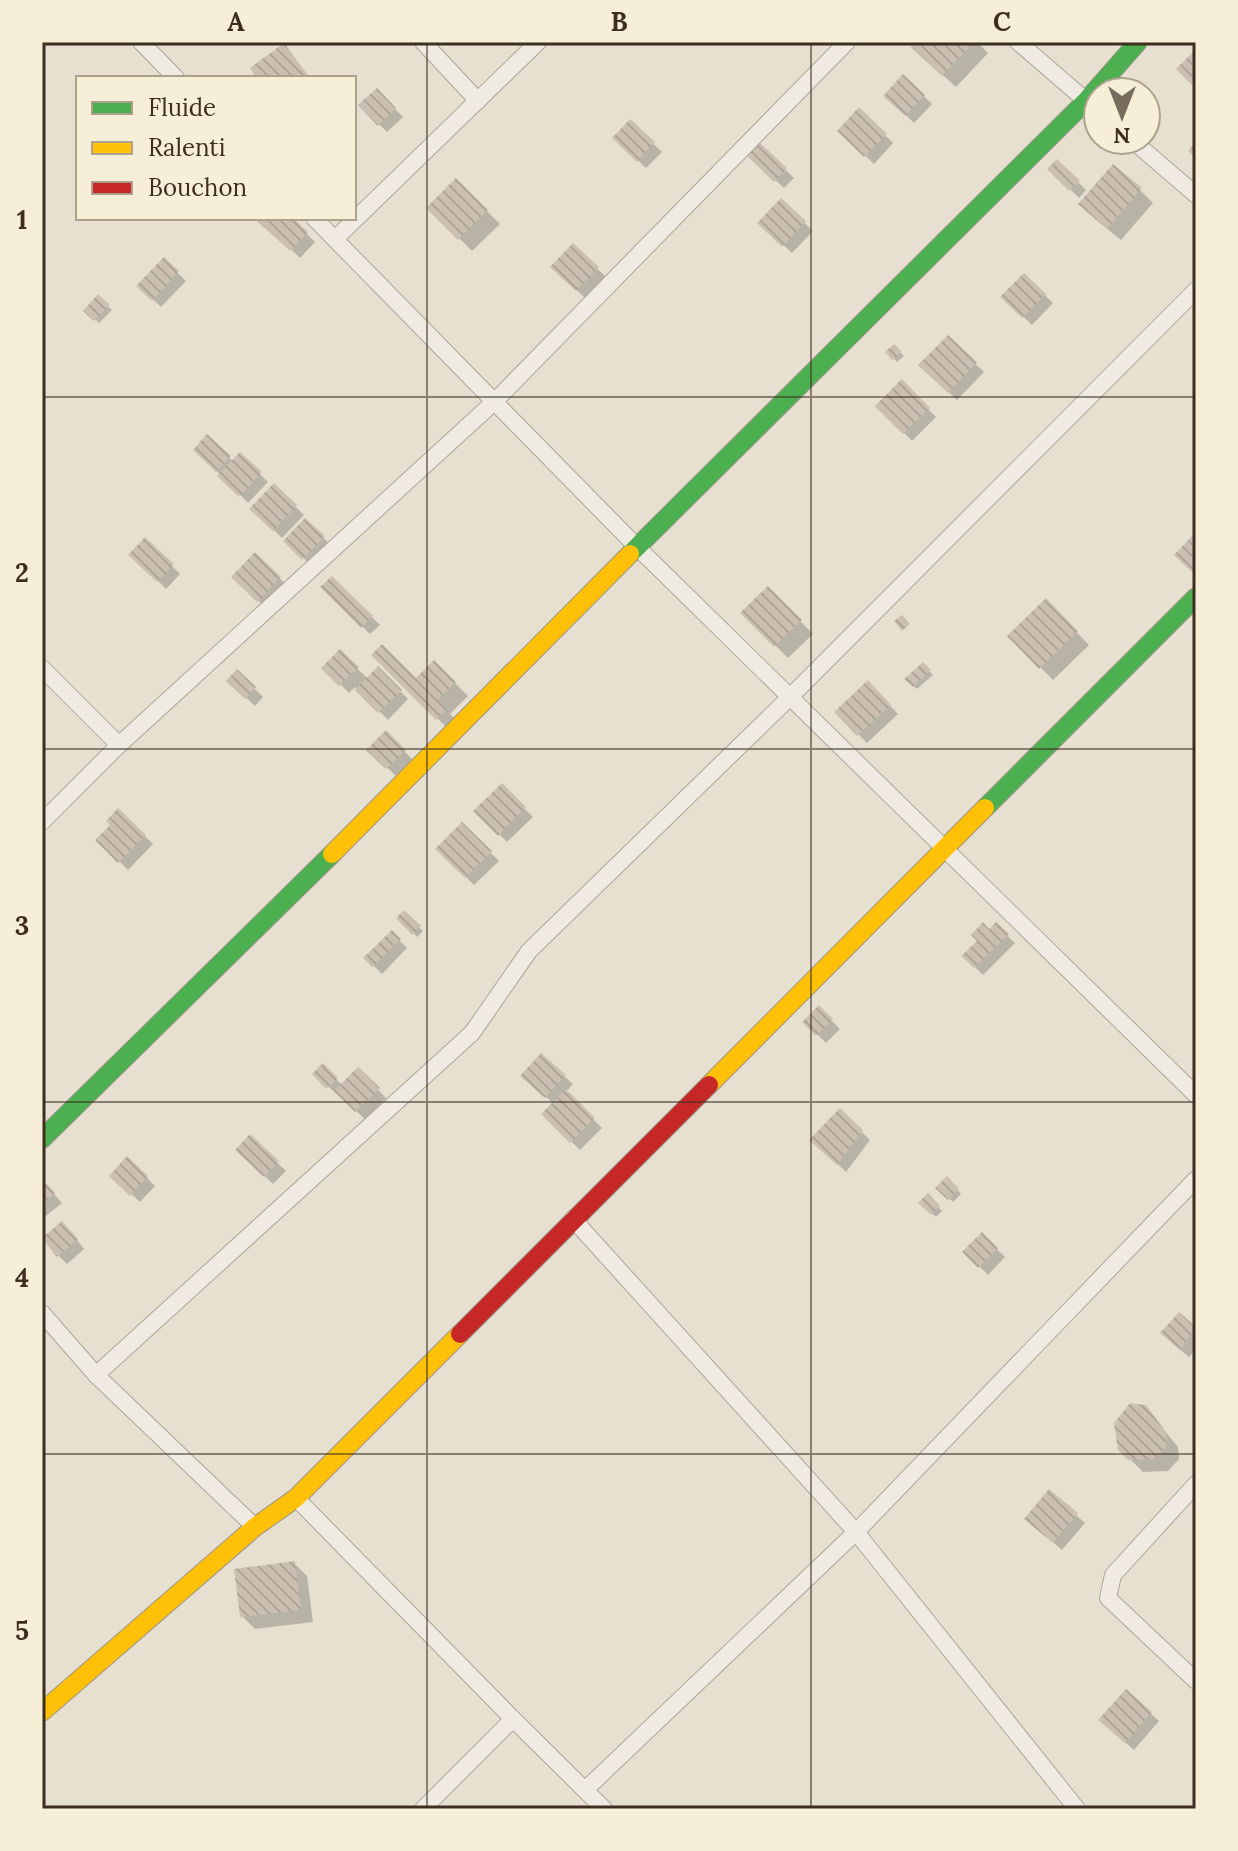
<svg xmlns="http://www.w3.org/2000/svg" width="1238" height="1851" viewBox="0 0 1238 1851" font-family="Lora,serif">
	<defs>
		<pattern id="building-back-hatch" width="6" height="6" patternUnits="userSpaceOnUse" patternTransform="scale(2)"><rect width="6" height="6" fill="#cbbfb2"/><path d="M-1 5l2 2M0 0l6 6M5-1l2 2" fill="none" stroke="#afa499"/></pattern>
	</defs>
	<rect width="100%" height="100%" fill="#e7e0d1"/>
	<g fill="#0003">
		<path d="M918 42H977L988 53 956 87 926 60Z"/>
		<path d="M903 77 932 104 914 123 886 96Z"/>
		<path d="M377 91 403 117 387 132 361 106Z"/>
		<path d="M859 110 893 143 874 164 839 131Z"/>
		<path d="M630 122 662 152 646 168 614 138Z"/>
		<path d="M759 145 794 178 784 188 749 155Z"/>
		<path d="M1057 162 1086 190 1079 198 1050 169Z"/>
		<path d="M456 181 500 224 472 251 429 208Z"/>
		<path d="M1140 190 1153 203 1121 240 1093 217Z"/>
		<path d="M781 200 813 231 792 253 760 223Z"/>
		<path d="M258 218H290L315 242 300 258Z"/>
		<path d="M573 246 605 276 585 298 553 267Z"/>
		<path d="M164 260 186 281 161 307 139 286Z"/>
		<path d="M1024 275 1053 303 1032 325 1003 297Z"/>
		<path d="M98 297 112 310 99 323 86 310Z"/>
		<path d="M948 338 984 372 957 400 921 365Z"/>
		<path d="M894 347 904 356 897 362 888 352Z"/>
		<path d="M902 382 936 417 912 441 878 406Z"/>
		<path d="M207 437 234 462 240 455 268 482 248 503 196 450Z"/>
		<path d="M274 486 304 515 282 538 252 509Z"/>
		<path d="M305 520 332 546 312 566 285 541Z"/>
		<path d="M145 540 180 574 166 589 131 555Z"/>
		<path d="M255 555 288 586 267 609 234 577Z"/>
		<path d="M332 578 380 625 370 634 323 587Z"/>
		<path d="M768 589 813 634 788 658 743 613Z"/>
		<path d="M1046 601 1089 645 1053 680 1009 636Z"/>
		<path d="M340 652 368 679 378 669 408 699 388 720 355 687 349 693 324 668Z"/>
		<path d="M374 655 416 680 434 662 468 696 450 714 459 723 450 731Z"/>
		<path d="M923 665 933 675 917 689 907 679Z"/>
		<path d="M237 672 263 697 255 706 228 681Z"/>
		<path d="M868 683 898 714 867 743 837 713Z"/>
		<path d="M386 733 412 759 396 776 369 750Z"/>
		<path d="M502 786 533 817 507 842 476 811Z"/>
		<path d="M118 811 153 844 128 870 98 840 113 825Z"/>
		<path d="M462 824 499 861 474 885 437 849Z"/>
		<path d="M404 913 423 931 417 937 399 918Z"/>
		<path d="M996 925 1015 943 983 975 964 956Z"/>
		<path d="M392 933 407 948 382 974 366 958Z"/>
		<path d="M819 1008 840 1029 826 1043 805 1022Z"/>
		<path d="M323 1066 342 1085 358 1070 386 1098 365 1119 314 1074Z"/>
		<path d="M564 1076 573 1084 566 1092 602 1128 580 1150 543 1114 554 1104 531 1084Z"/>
		<path d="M840 1111 870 1140 846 1172 812 1139Z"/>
		<path d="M250 1137 286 1171 273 1184 238 1150Z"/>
		<path d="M128 1159 155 1186 140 1202 112 1176Z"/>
		<path d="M946 1179 961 1194 953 1202 938 1188Z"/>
		<path d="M42 1180 62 1203 42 1219Z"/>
		<path d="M928 1196 942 1211 936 1217 921 1203Z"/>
		<path d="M71 1232 84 1249 67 1264 58 1255Z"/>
		<path d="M982 1235 1005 1257 988 1275 965 1252Z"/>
		<path d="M1179 1315 1196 1329V1349L1189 1357 1171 1342Z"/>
		<path d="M1145 1407 1178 1447 1179 1459 1168 1471 1143 1472 1120 1449Z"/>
		<path d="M1050 1492 1085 1523 1062 1550 1035 1527Z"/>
		<path d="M294 1563 307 1576 313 1622 255 1629 242 1616Z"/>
		<path d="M1150 1713 1159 1721 1134 1750 1109 1728Z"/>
	</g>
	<g fill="url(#building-back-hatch)">
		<path d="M915 42H974L942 76 911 47Z"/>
		<path d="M284 43 310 78H257L250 68Z"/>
		<path d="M1196 49V89L1176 69Z"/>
		<path d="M903 74 925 95 905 116 883 96Z"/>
		<path d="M377 88 396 108 378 126 358 105Z"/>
		<path d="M859 107 887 134 864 157 837 131Z"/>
		<path d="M630 119 655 142 637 162 612 138Z"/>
		<path d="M759 142 787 168 774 182 746 155Z"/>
		<path d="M1196 142V159L1188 151Z"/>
		<path d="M1057 159 1080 181 1069 191 1047 169Z"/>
		<path d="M1113 164 1142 188 1107 229 1078 204Z"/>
		<path d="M456 178 488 210 458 240 426 208Z"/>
		<path d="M781 198 806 221 782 247 757 223Z"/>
		<path d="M254 218H293L308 232 290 251Z"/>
		<path d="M573 243 599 267 576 291 550 267Z"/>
		<path d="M164 257 179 271 152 301 136 286Z"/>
		<path d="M1024 273 1046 294 1022 318 1000 297Z"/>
		<path d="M98 294 110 305 94 321 83 311Z"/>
		<path d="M948 335 977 362 948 393 918 365Z"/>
		<path d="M894 344 902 352 892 360 885 352Z"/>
		<path d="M902 379 930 408 903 434 875 406Z"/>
		<path d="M207 434 231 456 216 472 193 450Z"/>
		<path d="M240 452 262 472 239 497 217 476Z"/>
		<path d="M274 483 297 505 273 531 249 509Z"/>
		<path d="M305 518 325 536 302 560 283 541Z"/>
		<path d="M1192 536 1196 541V567L1192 572 1174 555Z"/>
		<path d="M145 537 174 564 157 582 128 555Z"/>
		<path d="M255 552 281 577 257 602 231 577Z"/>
		<path d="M332 576 373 616 361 628 320 587Z"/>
		<path d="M768 586 802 620 774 647 740 613Z"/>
		<path d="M1046 598 1078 631 1039 669 1007 636Z"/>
		<path d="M902 615 910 624 902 631 894 621Z"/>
		<path d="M382 644 416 678 434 660 456 682 438 700 447 709 436 720 371 655Z"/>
		<path d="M340 649 359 667 339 686 321 668Z"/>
		<path d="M923 662 931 670 913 687 904 679Z"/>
		<path d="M378 666 402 690 378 713 355 690Z"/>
		<path d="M237 669 256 687 245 699 226 681Z"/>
		<path d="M868 680 891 705 857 736 834 712Z"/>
		<path d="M386 730 406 750 386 769 366 750Z"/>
		<path d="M502 783 526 807 498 836 473 811Z"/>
		<path d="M118 808 146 835 118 863 95 840 110 825 106 821Z"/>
		<path d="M462 822 492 851 465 878 435 849Z"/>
		<path d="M404 910 421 926 412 935 396 918Z"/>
		<path d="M983 922 989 929 996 922 1009 934 974 968 961 956 977 941 971 935Z"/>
		<path d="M392 930 401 939 372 967 363 958Z"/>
		<path d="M819 1005 833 1019 816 1036 802 1022Z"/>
		<path d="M541 1053 566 1075 545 1098 520 1076Z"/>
		<path d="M323 1063 338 1078 326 1089 312 1074Z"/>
		<path d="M358 1067 380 1088 355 1112 334 1091Z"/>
		<path d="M566 1089 595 1118 570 1143 541 1114Z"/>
		<path d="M840 1108 863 1130 837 1165 809 1140Z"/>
		<path d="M250 1134 279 1161 264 1177 235 1150Z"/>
		<path d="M127 1156 148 1176 130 1196 109 1176Z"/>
		<path d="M947 1176 959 1189 948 1200 935 1188Z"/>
		<path d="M42 1179 55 1193 42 1205Z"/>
		<path d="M928 1193 940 1206 931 1215 918 1203Z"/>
		<path d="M62 1221 78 1239 57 1257 42 1238Z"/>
		<path d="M982 1232 998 1248 978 1268 962 1252Z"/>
		<path d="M1179 1312 1196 1327 1180 1350 1160 1333Z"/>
		<path d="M1130 1403 1146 1405 1166 1432 1167 1446 1155 1459 1128 1460 1118 1450 1114 1423Z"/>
		<path d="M1049 1489 1078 1513 1053 1543 1024 1519Z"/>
		<path d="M295 1561 301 1610 240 1617 234 1569Z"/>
		<path d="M1126 1689 1152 1712 1125 1743 1098 1720Z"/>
	</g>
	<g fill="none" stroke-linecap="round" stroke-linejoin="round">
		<g stroke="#ada599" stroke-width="18">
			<g id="street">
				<path d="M141 42 176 78"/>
				<path d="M423 42 478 101"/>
				<path d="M1018 42 1098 111"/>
				<path d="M1132 140 1196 195"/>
				<path d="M314 218 637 547 1196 1095"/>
				<path d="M335 239 538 42"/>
				<path d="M42 668 119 745"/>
				<path d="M42 822 119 745 494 402 847 42"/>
				<path d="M573 1219 856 1532 1077 1809"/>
				<path d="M42 1313 96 1375 255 1527"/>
				<path d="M96 1375 472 1033 529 951 789 698 1196 290"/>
				<path d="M1196 1484 1113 1575 1108 1598 1196 1681"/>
				<path d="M296 1498 513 1719 423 1809"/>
				<path d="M513 1719 604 1809"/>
				<path d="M586 1789 856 1532 1196 1179"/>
			</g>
		</g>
		<g stroke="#9c958a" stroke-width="20">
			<g id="fast">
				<path d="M630 554 1086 101 1138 42"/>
				<path d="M985 808 1196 597"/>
				<path d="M42 1139 332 854"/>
			</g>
		</g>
		<g stroke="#9c958a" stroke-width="20">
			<g id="slow">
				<path d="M332 854 630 554"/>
				<path d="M709 1085 985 808"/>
				<path d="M42 1712 255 1527 296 1498 460 1334"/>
			</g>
		</g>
		<g stroke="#9c958a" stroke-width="20">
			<path id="jam" d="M460 1334 709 1085"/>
		</g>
		<use href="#street" stroke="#efebe3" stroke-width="16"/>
		<use href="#fast" stroke="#4caf50" stroke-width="18"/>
		<use href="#slow" stroke="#ffc107" stroke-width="18"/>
		<use href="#jam" stroke="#c62828" stroke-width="18"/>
	</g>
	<path fill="none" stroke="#3d2e20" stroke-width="2" stroke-opacity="0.55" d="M427 42V1809M811 42V1809M42 397H1196M42 749H1196M42 1102H1196M42 1454H1196"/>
	<rect width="1238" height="1851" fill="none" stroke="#f7eed8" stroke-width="88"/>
	<rect x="76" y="76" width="280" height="144" fill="#f7eed8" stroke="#ada18e" stroke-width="2"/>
	<rect x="92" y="102" width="40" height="12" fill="#4caf50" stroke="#ada18e" stroke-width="2"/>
	<text x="148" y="116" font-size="24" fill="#3d2e20">Fluide</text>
	<rect x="92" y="142" width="40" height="12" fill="#ffc107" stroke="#ada18e" stroke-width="2"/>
	<text x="148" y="156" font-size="24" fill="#3d2e20">Ralenti</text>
	<rect x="92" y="182" width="40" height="12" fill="#c62828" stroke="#ada18e" stroke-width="2"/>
	<text x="148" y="196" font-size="24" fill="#3d2e20">Bouchon</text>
	<g transform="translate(1122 116) rotate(180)"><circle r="38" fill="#f7eed8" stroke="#ada18e" stroke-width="2"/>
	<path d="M0-6L14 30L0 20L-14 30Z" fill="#786c5e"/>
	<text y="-12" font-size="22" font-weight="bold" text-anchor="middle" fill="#3d2e20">N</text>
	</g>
	<rect x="44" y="44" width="1150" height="1763" fill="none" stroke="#3d2e20" stroke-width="3"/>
	<g font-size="26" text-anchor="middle" font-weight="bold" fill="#3d2e20">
		<text x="236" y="31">A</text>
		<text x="619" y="31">B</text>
		<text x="1002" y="31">C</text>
		<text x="22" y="229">1</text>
		<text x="22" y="582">2</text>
		<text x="22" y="935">3</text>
		<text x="22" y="1287">4</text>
		<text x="22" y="1640">5</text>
	</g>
</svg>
